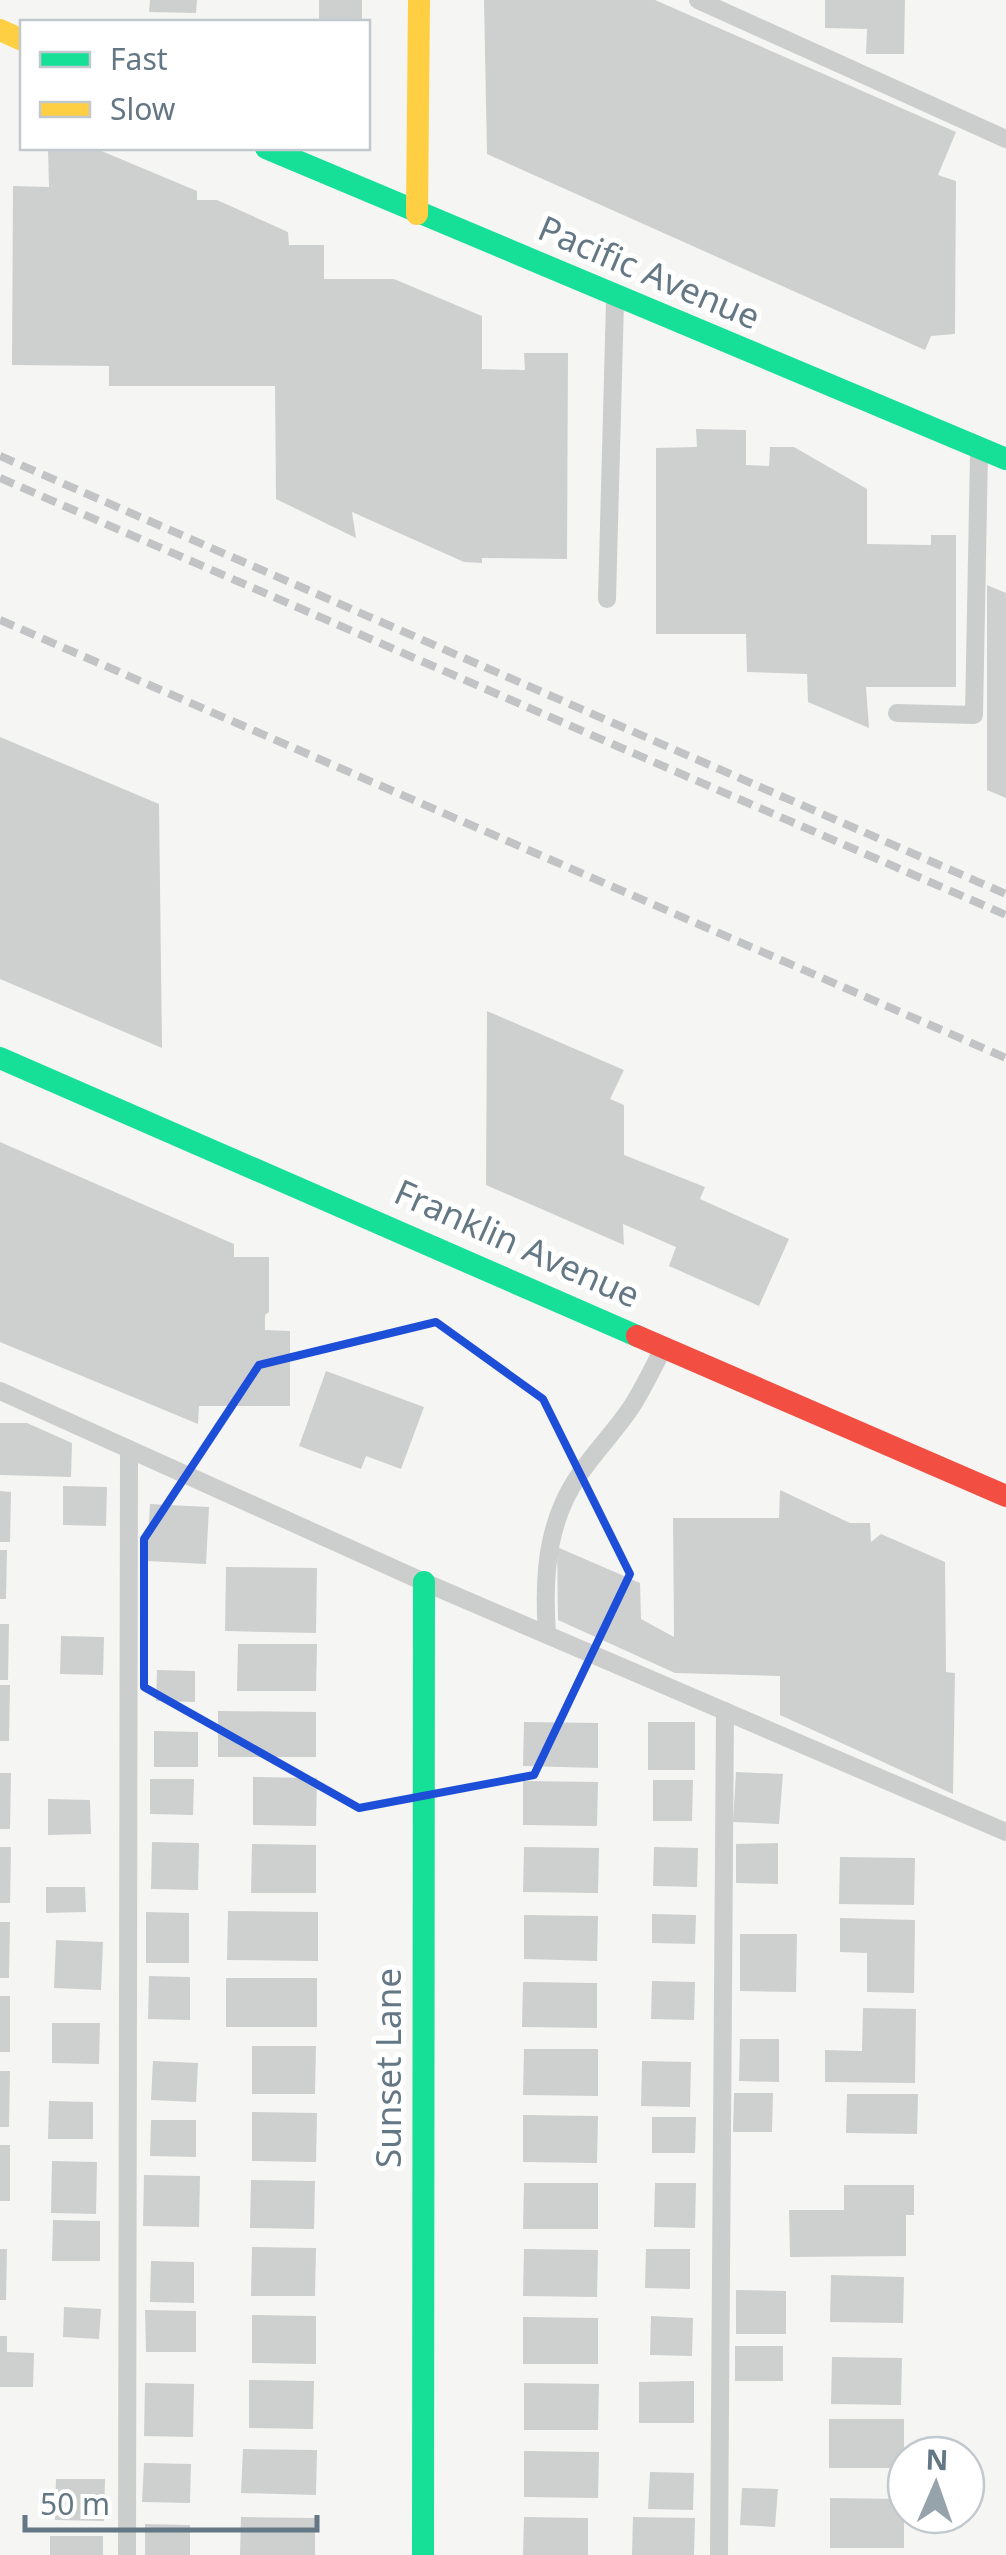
<svg xmlns="http://www.w3.org/2000/svg" width="1006" height="2555" viewBox="0 0 1006 2555" font-family="'Noto Sans',sans-serif">
	<rect width="100%" height="100%" fill="#f5f5f3"/>
	<g fill="#ced0d0">
		<path d="M150 0H197L196 13 149 12Z"/>
		<rect x="319" y="0" width="43" height="22"/>
		<path d="M484 0H655L956 132 938 175 956 181 955 334 931 336 925 350 487 154Z"/>
		<path d="M825 0H905L904 54H866L867 29 825 28Z"/>
		<path d="M48 150H99L197 191V200H217L288 232 289 245H324V279H394L482 316V369L525 370 524 353H568L567 559 482 558V563L464 562 352 512 356 538 276 499 275 386H109V366L12 365 13 186 49 187Z"/>
		<path d="M696 429 746 430V465L769 466 770 447H794L867 489V544L931 545V535H956V687H866L869 728 808 702 807 674 747 672 746 634H656V448L697 447Z"/>
		<path d="M987 585 1006 593V798L987 790Z"/>
		<path d="M0 737 159 804 162 1048 0 979Z"/>
		<path d="M487 1011 624 1070 610 1099 624 1105V1155L705 1187 700 1199 789 1239 759 1306 669 1266 676 1247 623 1224 624 1245 486 1185Z"/>
		<path d="M0 1142 234 1244V1257H269V1312L265 1315V1330L290 1331V1406H199L198 1424 0 1342Z"/>
		<path d="M326 1371 424 1407 401 1469 366 1456 361 1469 299 1446Z"/>
		<path d="M0 1423H27L72 1443 71 1477 0 1475Z"/>
		<path d="M63 1486 107 1487 106 1526 63 1525Z"/>
		<path d="M780 1490 850 1523H870L871 1542 881 1534 945 1562 946 1672 955 1673 953 1794 780 1715V1676L675 1673 558 1620 557 1547 640 1583 641 1619 674 1637 673 1518H779Z"/>
		<path d="M0 1491 11 1492 10 1542H0Z"/>
		<path d="M150 1504 209 1507 206 1564 147 1561Z"/>
		<path d="M0 1550H7L6 1599H0Z"/>
		<path d="M226 1567 317 1568 316 1633 225 1631Z"/>
		<path d="M0 1624H9L8 1680H0Z"/>
		<path d="M61 1636 104 1637 103 1675 60 1674Z"/>
		<path d="M238 1644H317L316 1691H237Z"/>
		<path d="M157 1670 195 1671V1702L156 1701Z"/>
		<path d="M0 1685H10L9 1741H0Z"/>
		<path d="M218 1711 316 1712V1757H218Z"/>
		<path d="M524 1722 598 1723V1768L523 1766Z"/>
		<rect x="648" y="1722" width="47" height="48"/>
		<path d="M154 1731 198 1732V1767H154Z"/>
		<path d="M736 1772 783 1774 779 1824 733 1822Z"/>
		<path d="M0 1773H11L10 1829H0Z"/>
		<path d="M253 1777 317 1778 316 1826 253 1825Z"/>
		<path d="M150 1779H194L193 1815 150 1814Z"/>
		<path d="M653 1780H693L692 1821H653Z"/>
		<path d="M523 1781 598 1782 597 1826 523 1825Z"/>
		<path d="M48 1799 90 1800 91 1834 48 1835Z"/>
		<path d="M152 1842 199 1843 198 1890 151 1889Z"/>
		<path d="M778 1843V1884L736 1883V1844Z"/>
		<path d="M252 1844 316 1845V1893H251Z"/>
		<path d="M0 1847H11L10 1903H0Z"/>
		<path d="M524 1847 599 1848 598 1893 523 1892Z"/>
		<path d="M654 1847 698 1848 697 1887 653 1886Z"/>
		<path d="M840 1857 915 1858 914 1905 839 1904Z"/>
		<path d="M46 1887H85L86 1912 46 1913Z"/>
		<path d="M228 1911 318 1912V1961L227 1960Z"/>
		<path d="M146 1912 189 1913V1963H146Z"/>
		<path d="M652 1914 696 1915 695 1944 652 1943Z"/>
		<path d="M524 1915 598 1916 597 1961 524 1959Z"/>
		<path d="M840 1918 915 1920 914 1993 867 1992V1953L840 1952Z"/>
		<path d="M0 1922H10L9 1978H0Z"/>
		<path d="M740 1934H797L796 1992 740 1991Z"/>
		<path d="M56 1940 103 1942 101 1990 54 1988Z"/>
		<path d="M149 1976 190 1977V2020L148 2019Z"/>
		<rect x="226" y="1978" width="91" height="49"/>
		<path d="M652 1981 695 1982 694 2020 651 2019Z"/>
		<path d="M523 1982 597 1983V2028L522 2027Z"/>
		<rect x="0" y="1996" width="10" height="56"/>
		<path d="M863 2008 916 2009 915 2083 825 2082V2050L862 2051Z"/>
		<path d="M52 2023H100L99 2064 52 2063Z"/>
		<path d="M740 2039H779V2082L739 2081Z"/>
		<path d="M252 2046H316L315 2094H252Z"/>
		<path d="M524 2049H598V2096L523 2095Z"/>
		<path d="M153 2061 198 2063 196 2102 151 2100Z"/>
		<path d="M642 2061 691 2062 690 2107 641 2106Z"/>
		<path d="M0 2071H10L9 2127H0Z"/>
		<path d="M734 2093H773L772 2132H733Z"/>
		<path d="M847 2094H918L917 2134 846 2133Z"/>
		<path d="M49 2101 93 2102V2139H48Z"/>
		<path d="M252 2112 317 2113 316 2162 252 2161Z"/>
		<path d="M523 2115 598 2116 597 2163 523 2162Z"/>
		<path d="M652 2117H696L695 2153H652Z"/>
		<path d="M151 2120H196V2157L150 2156Z"/>
		<rect x="0" y="2145" width="10" height="56"/>
		<path d="M52 2161 97 2162 96 2214 51 2213Z"/>
		<path d="M144 2175 200 2176 199 2227 143 2226Z"/>
		<path d="M251 2180 315 2181 314 2229 250 2228Z"/>
		<path d="M524 2183H598V2229H523Z"/>
		<path d="M655 2183H696L695 2228 654 2227Z"/>
		<path d="M844 2185H914V2215H906V2256L790 2257 789 2210H844Z"/>
		<path d="M53 2220 100 2221V2261H52Z"/>
		<path d="M252 2247 316 2248 315 2296H251Z"/>
		<path d="M0 2249H7L6 2300H0Z"/>
		<path d="M524 2249 598 2250 597 2297 523 2296Z"/>
		<path d="M646 2249H690V2289L645 2288Z"/>
		<path d="M151 2261 194 2262V2303L150 2302Z"/>
		<path d="M831 2275 904 2277 903 2323 830 2322Z"/>
		<path d="M736 2290 786 2291V2334H736Z"/>
		<path d="M64 2307 101 2309 99 2339 63 2337Z"/>
		<path d="M145 2310 196 2311V2352H146Z"/>
		<path d="M252 2315 316 2316V2364L252 2363Z"/>
		<path d="M651 2316 693 2318 692 2356 650 2355Z"/>
		<path d="M523 2317 598 2318V2364H523Z"/>
		<path d="M0 2336H7V2352L34 2353 33 2387H0Z"/>
		<rect x="735" y="2346" width="48" height="35"/>
		<path d="M832 2357 902 2358 901 2405 831 2404Z"/>
		<path d="M249 2380 314 2381 313 2429 249 2428Z"/>
		<path d="M694 2381V2423H639V2382Z"/>
		<path d="M145 2383 194 2384 193 2437 144 2436Z"/>
		<path d="M524 2383 599 2384 598 2430H524Z"/>
		<rect x="829" y="2419" width="75" height="49"/>
		<path d="M243 2449 317 2450 316 2495 241 2493Z"/>
		<path d="M524 2451 599 2452 598 2498 524 2497Z"/>
		<path d="M144 2463 191 2464 190 2503 142 2502Z"/>
		<path d="M650 2472 694 2473 693 2510 648 2509Z"/>
		<path d="M56 2479H105L104 2521 55 2520Z"/>
		<path d="M742 2488 778 2489 775 2527 740 2525Z"/>
		<path d="M830 2498 904 2499V2548H830Z"/>
		<path d="M241 2517 315 2518V2555H240Z"/>
		<path d="M524 2517 588 2518V2555H523Z"/>
		<path d="M633 2517 695 2518 694 2555H632Z"/>
		<path d="M145 2524 190 2525V2555H145Z"/>
		<rect x="50" y="2536" width="53" height="19"/>
	</g>
	<g fill="none" stroke-linecap="round" stroke-linejoin="round">
		<g stroke="#cccece" stroke-width="18">
			<path d="M698 0 1006 139"/>
			<path d="M607 599 615 302"/>
			<path d="M897 713 974 715 979 454"/>
			<path d="M0 1391 424 1582 1006 1832"/>
			<path d="M547 1634C544 1590 545 1545 563 1504 579 1467 608 1441 630 1409 643 1390 653 1367 664 1347"/>
			<path d="M127 2555 129 1449"/>
			<path d="M719 2555 725 1711"/>
		</g>
		<g stroke="#16e098" stroke-width="22">
			<path d="M266 148 1006 459"/>
			<path d="M0 1058 637 1336"/>
			<path d="M423 2555 424 1582"/>
		</g>
		<g stroke="#ffcf43" stroke-width="22">
			<path d="M0 30 22 40"/>
			<path d="M417 214 419 0"/>
		</g>
		<path stroke="#f24e42" stroke-width="22" d="M637 1336 1006 1496"/>
		<g stroke="#c1c3c4" stroke-width="8" stroke-dasharray="15 8" stroke-linecap="butt">
			<path d="M0 456 1006 894"/>
			<path d="M0 478 1006 915"/>
			<path d="M0 620 1006 1058"/>
		</g>
	</g>
	<path fill="none" stroke="#1d4ed8" stroke-width="8" stroke-linejoin="round" d="M436 1322 543 1399 630 1574 534 1775 359 1808 144 1687V1539L259 1365Z"/>
	<g text-anchor="middle" stroke-width="10" stroke-linejoin="round" paint-order="stroke">
		<g font-size="35" fill="#647784" stroke="#fff">
			<text transform="translate(649 273) rotate(23)" y="12">Pacific Avenue</text>
			<text transform="translate(517 1244) rotate(24)" y="12">Franklin Avenue</text>
			<text transform="translate(389 2068) rotate(-90)" y="12">Sunset Lane</text>
		</g>
	</g>
	<rect x="20" y="20" width="350" height="130" fill="#ffffff" stroke="#c1c9ce" stroke-width="2.5"/>
	<rect x="40" y="52" width="50" height="15" fill="#16e098" stroke="#c1c9ce" stroke-width="2.5"/>
	<text x="110" y="70" font-size="30" fill="#647784">Fast</text>
	<rect x="40" y="102" width="50" height="15" fill="#ffcf43" stroke="#c1c9ce" stroke-width="2.5"/>
	<text x="110" y="120" font-size="30" fill="#647784">Slow</text>
	<g transform="translate(936 2485) rotate(2)"><circle r="48" fill="#ffffff" stroke="#c1c9ce" stroke-width="2.5"/>
	<path d="M0-8L18 38L0 25L-18 38Z" fill="#97a3ab"/>
	<text y="-15" font-size="28" font-weight="bold" text-anchor="middle" fill="#647784">N</text>
	</g>
	<path d="M25 2515v15h292v-15" fill="none" stroke="#647784" stroke-width="5"/>
	<text x="40" y="2515" font-size="30" fill="#647784" stroke="#ffffff" stroke-width="8" paint-order="stroke">50 m</text>
</svg>
